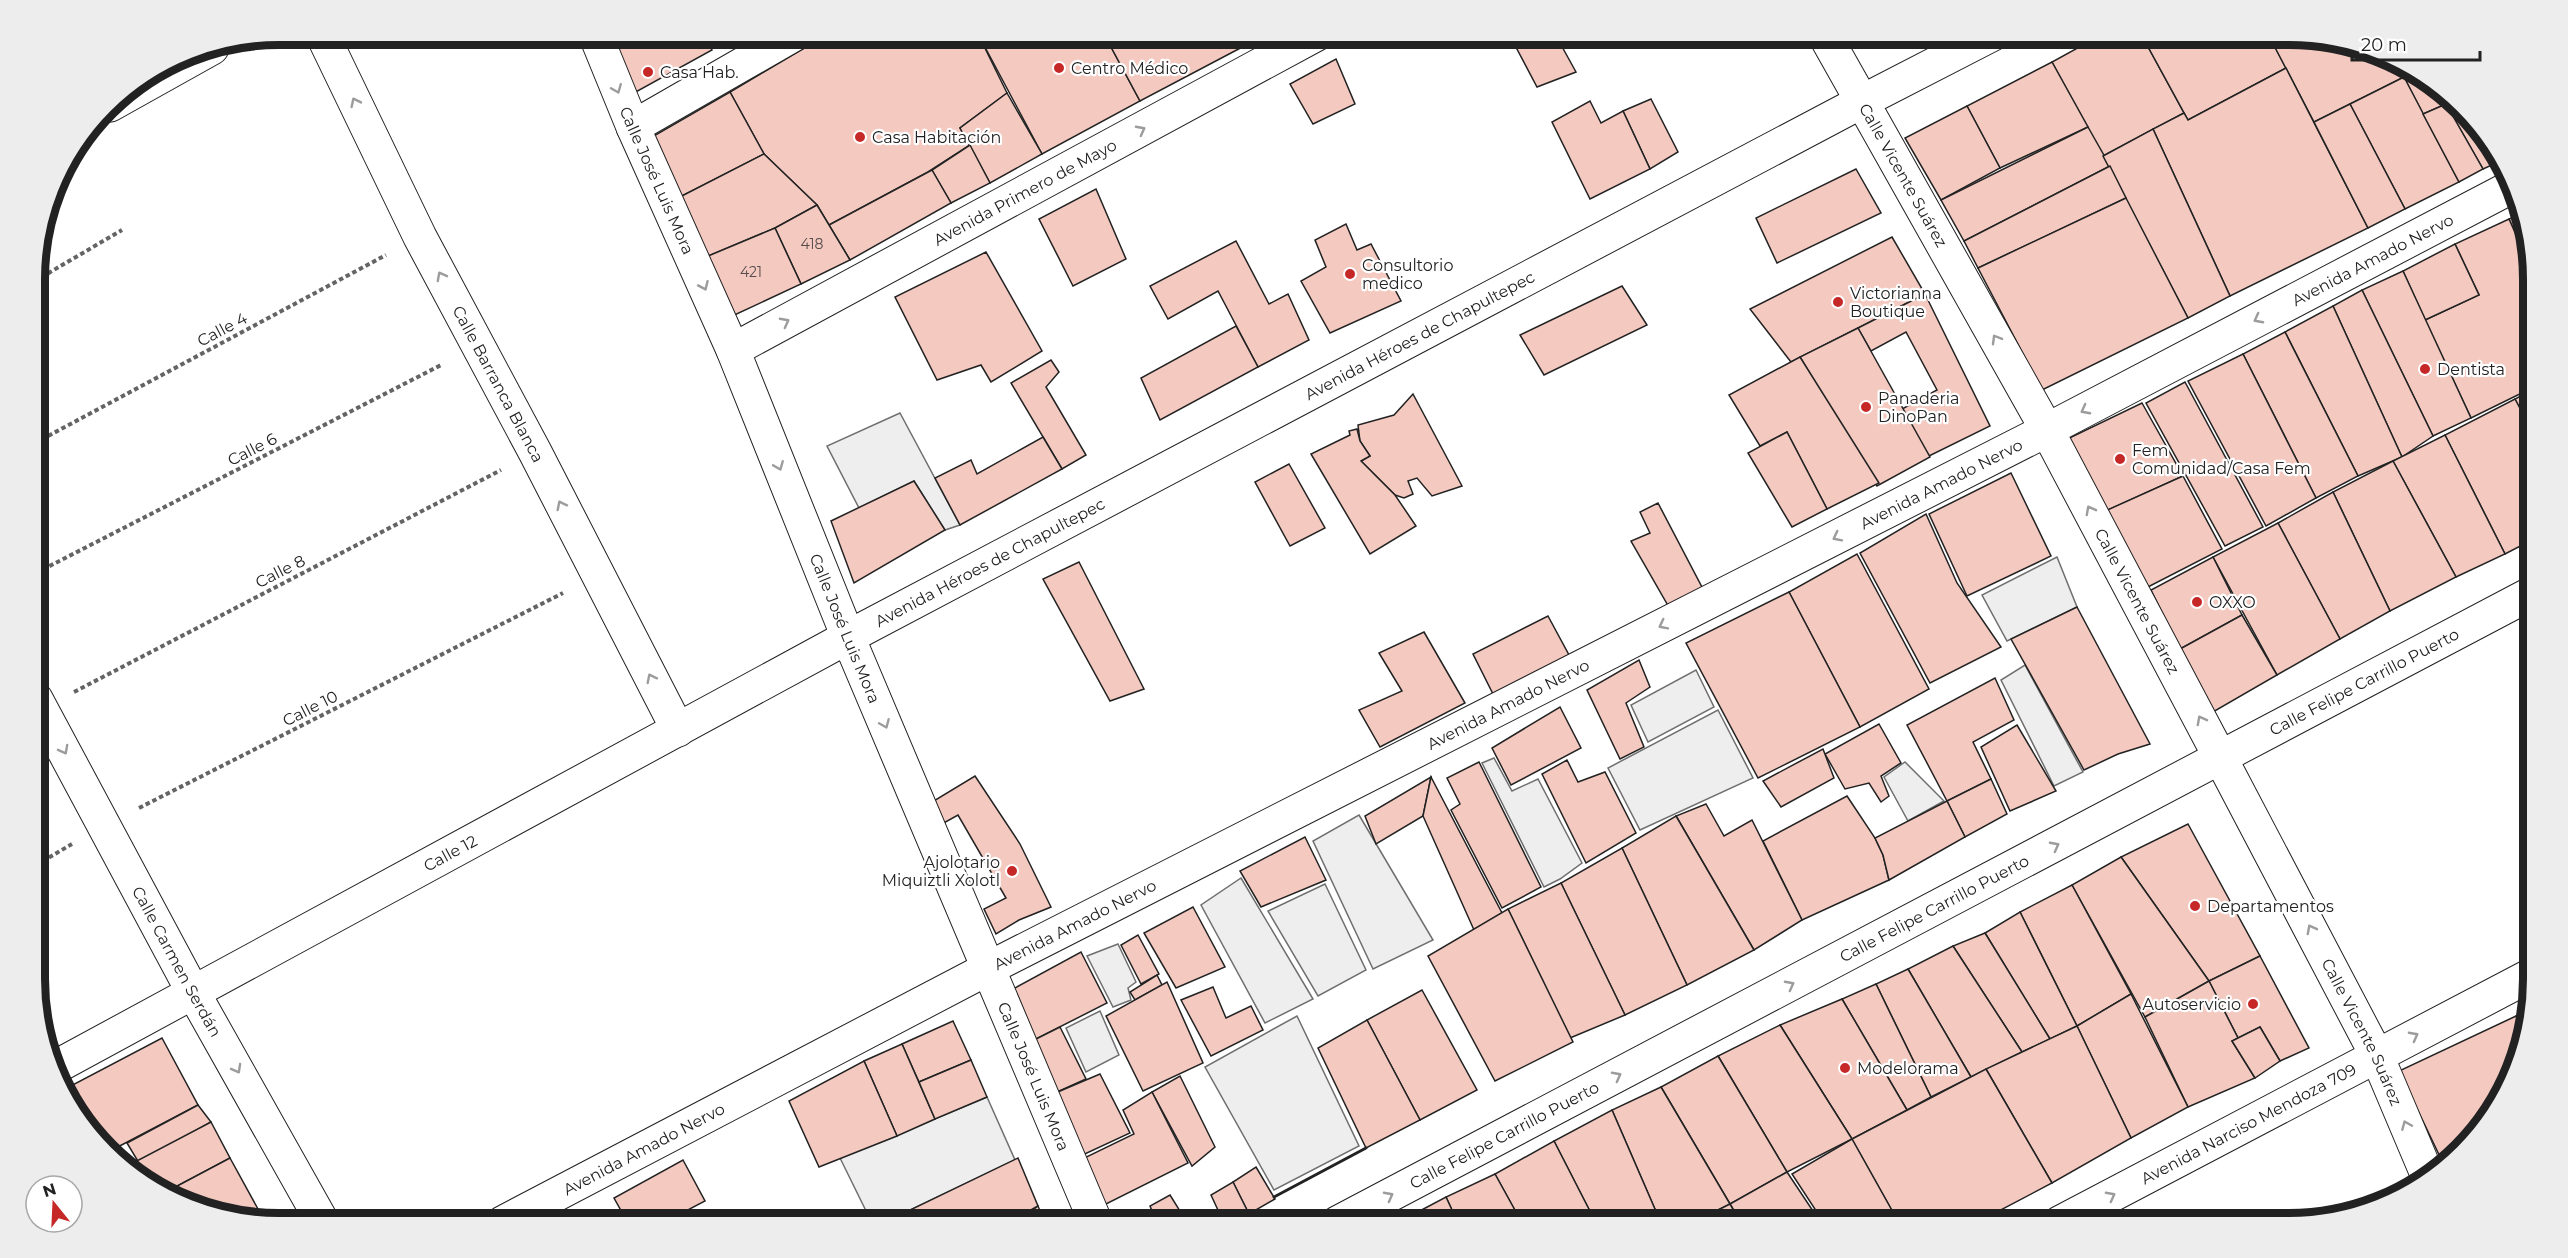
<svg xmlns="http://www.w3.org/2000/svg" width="2568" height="1258" viewBox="0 0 2568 1258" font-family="Montserrat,sans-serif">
	<rect width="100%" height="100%" fill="#fff"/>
	<g fill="#eee" stroke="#6f6f6f" stroke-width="1.5">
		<path d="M900 413 960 525 945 530 914 481 859 508 827 446Z"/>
		<path d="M2057 557 2077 607 2007 641 1982 595Z"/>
		<path d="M2025 665 2083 772 2054 786 2001 680Z"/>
		<path d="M1696 670 1714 707 1648 742 1631 705Z"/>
		<path d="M1718 710 1753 778 1640 830 1608 768Z"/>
		<path d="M1494 758 1512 791 1538 779 1582 863 1560 879 1544 887 1482 763Z"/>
		<path d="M1905 762 1944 801 1908 821 1884 777Z"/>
		<path d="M1359 815 1433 940 1373 969 1313 841Z"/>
		<path d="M1241 878 1313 999 1265 1023 1201 905Z"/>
		<path d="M1325 884 1366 970 1318 996 1268 911Z"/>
		<path d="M1118 944 1136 982 1128 988 1131 1000 1113 1007 1087 956Z"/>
		<path d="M1100 1011 1119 1055 1086 1072 1066 1028Z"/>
		<path d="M1297 1016 1359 1146 1274 1190 1205 1067Z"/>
		<path d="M987 1097 1015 1160 883 1223H872L840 1158Z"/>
	</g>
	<g fill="#f3c9c0" stroke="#222" stroke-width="1.5">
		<path d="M606 34H703L712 50 634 93Z"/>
		<path d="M828 34H978L1007 93 960 128 970 145 928 172 829 225 817 205 764 154 730 92Z"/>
		<path d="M978 34H1104L1140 101 1042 154Z"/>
		<path d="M1104 34H1267L1140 101Z"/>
		<path d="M1509 34H1555L1576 72 1537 87Z"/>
		<path d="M2103 34H2141L2184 113 2103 156 2052 62Z"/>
		<path d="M2141 34H2268L2286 68 2188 120Z"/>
		<path d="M2268 34H2289L2395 59 2404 77 2314 122Z"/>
		<path d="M1336 59 1355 104 1313 124 1290 84Z"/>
		<path d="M2395 59 2397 60 2413 72 2404 77Z"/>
		<path d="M2052 62 2088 127 2000 168 1967 106Z"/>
		<path d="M2286 68 2368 228 2230 296 2153 129 2184 113 2188 120Z"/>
		<path d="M2413 72 2483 130 2501 161 2483 169 2446 104 2423 114 2404 77Z"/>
		<path d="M2404 77 2459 182 2405 209 2350 104Z"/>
		<path d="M730 92 764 154 672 201 645 141Z"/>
		<path d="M1007 93 1042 154 990 183 960 128Z"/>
		<path d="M1651 99 1678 152 1650 169 1623 111Z"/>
		<path d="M1590 101 1601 123 1623 111 1650 169 1590 199 1552 122Z"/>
		<path d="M2350 104 2405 209 2368 228 2314 122Z"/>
		<path d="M2446 104 2483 169 2459 182 2423 114Z"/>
		<path d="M1967 106 2000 168 1941 200 1905 138Z"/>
		<path d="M2088 127 2110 166 1964 241 1941 200Z"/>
		<path d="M2153 129 2230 296 2188 318 2103 156Z"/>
		<path d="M970 145 990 183 951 203 932 170Z"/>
		<path d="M764 154 817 205 775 228 701 259 672 201Z"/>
		<path d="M2110 166 2126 198 1978 268 1964 241Z"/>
		<path d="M1856 169 1881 213 1777 263 1756 218Z"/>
		<path d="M932 170 951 203 850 260 829 225Z"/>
		<path d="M1096 189 1126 259 1073 286 1039 219Z"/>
		<path d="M2126 198 2188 318 2042 390 1978 268Z"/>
		<path d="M817 205 850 260 801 284 775 228Z"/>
		<path d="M2522 213 2531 247 2532 271 2509 219Z"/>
		<path d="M2509 219 2532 271V388L2471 418 2425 320 2479 295 2455 244Z"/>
		<path d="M1346 224 1357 250 1371 244 1401 301 1330 333 1301 281 1326 267 1315 240Z"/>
		<path d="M775 228 801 284 728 318 701 259Z"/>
		<path d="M1892 237 1925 294 1791 362 1750 309Z"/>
		<path d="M1236 241 1269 304 1288 294 1309 340 1258 367 1218 291 1168 319 1150 286Z"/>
		<path d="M2455 244 2479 295 2425 320 2403 271Z"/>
		<path d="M986 252 1042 351 991 382 981 365 937 380 895 297Z"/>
		<path d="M2403 271 2471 418 2433 436 2362 290Z"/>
		<path d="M1622 286 1647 325 1544 375 1520 335Z"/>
		<path d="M2362 290 2433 436 2402 457 2333 306Z"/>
		<path d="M1925 294 1990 426 1929 456 1902 409 1937 390 1906 332 1871 351 1858 328Z"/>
		<path d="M2333 306 2402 457 2358 476 2285 332Z"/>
		<path d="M1236 326 1258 367 1160 420 1141 378Z"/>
		<path d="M1858 328 1930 457 1877 486 1800 357Z"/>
		<path d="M2285 332 2358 476 2316 498 2243 354Z"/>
		<path d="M2243 354 2316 498 2266 526 2188 381Z"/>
		<path d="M1800 357 1879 483 1827 509 1787 432 1760 446 1729 395Z"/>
		<path d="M1051 360 1059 372 1046 387 1086 455 1062 469 1011 383Z"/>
		<path d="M2185 382 2263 527 2225 546 2146 403Z"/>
		<path d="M2532 390V431L2515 399Z"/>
		<path d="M1413 394 1462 486 1432 496 1417 478 1408 481 1413 494 1404 498 1395 495 1361 461 1370 456 1360 441 1358 425 1394 415Z"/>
		<path d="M2515 399 2532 431V540L2505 554 2445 435Z"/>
		<path d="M2142 403 2183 476 2097 515 2059 443Z"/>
		<path d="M1357 429 1360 441 1370 456 1361 461 1395 495 1416 526 1370 554 1311 454 1350 435 1349 431Z"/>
		<path d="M1787 432 1827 509 1792 527 1748 453Z"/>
		<path d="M2445 435 2505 554 2456 577 2393 461Z"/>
		<path d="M1043 437 1062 469 960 525 935 478 971 460 977 474Z"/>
		<path d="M2393 461 2456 577 2390 611 2333 492Z"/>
		<path d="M1289 464 1325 528 1290 546 1255 482Z"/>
		<path d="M2011 473 2051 556 1967 596 1929 514Z"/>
		<path d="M2183 476 2222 549 2146 588 2103 512Z"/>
		<path d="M914 481 945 530 854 583 831 521Z"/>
		<path d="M2333 492 2390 611 2340 639 2278 523Z"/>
		<path d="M1658 503 1704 591 1670 609 1631 541 1650 533 1640 512Z"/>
		<path d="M1926 514 1957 583 2001 647 1930 683 1860 553Z"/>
		<path d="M2278 523 2340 639 2277 675 2213 557Z"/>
		<path d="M1857 554 1929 689 1860 727 1789 592Z"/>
		<path d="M2213 557 2242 615 2180 649 2151 590Z"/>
		<path d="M1079 562 1144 689 1110 701 1043 579Z"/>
		<path d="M1789 592 1860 727 1758 778 1686 643Z"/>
		<path d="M2077 607 2150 744 2118 754 2084 770 2011 639Z"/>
		<path d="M2242 615 2277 675 2213 712 2180 649Z"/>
		<path d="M1548 616 1569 655 1493 694 1473 654Z"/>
		<path d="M1424 632 1465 703 1380 747 1359 710 1402 691 1379 653Z"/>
		<path d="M1639 660 1650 687 1626 703 1644 747 1620 759 1587 690Z"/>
		<path d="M1995 678 2014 720 1973 742 1991 779 1947 801 1907 725Z"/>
		<path d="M1560 707 1581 748 1511 785 1492 748Z"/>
		<path d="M1879 724 1901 763 1881 776 1889 796 1881 802 1869 783 1845 789 1825 754Z"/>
		<path d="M2017 725 2056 791 2010 811 1981 747Z"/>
		<path d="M1823 749 1834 778 1781 807 1763 781Z"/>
		<path d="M1567 760 1578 782 1605 772 1636 833 1586 863 1542 774Z"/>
		<path d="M1479 762 1541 887 1502 908 1451 810 1460 804 1447 778Z"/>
		<path d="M975 776 1020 844 1051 907 1019 920 996 934 984 909 1006 898 958 815 942 824 932 802Z"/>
		<path d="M1431 777 1423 816 1376 844 1365 816Z"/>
		<path d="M1431 777 1502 913 1474 930 1423 816Z"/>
		<path d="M1991 779 2007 814 1965 837 1947 801Z"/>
		<path d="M1847 796 1875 838 1883 855 1889 880 1802 920 1763 841Z"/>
		<path d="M1947 801 1965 837 1889 880 1883 855 1875 838Z"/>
		<path d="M1706 804 1724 836 1752 820 1802 920 1754 950 1676 816Z"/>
		<path d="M1676 816 1754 950 1687 985 1622 848Z"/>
		<path d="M2188 824 2260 956 2209 981 2121 857Z"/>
		<path d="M1305 837 1326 880 1261 907 1240 871Z"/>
		<path d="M1622 848 1687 985 1625 1015 1561 883Z"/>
		<path d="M2121 857 2209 981 2145 1017 2072 885Z"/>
		<path d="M1561 883 1625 1015 1570 1038 1508 909Z"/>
		<path d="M2072 885 2131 994 2077 1026 2020 912Z"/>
		<path d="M1193 907 1225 967 1176 988 1144 933Z"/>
		<path d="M1508 909 1573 1042 1495 1081 1428 956Z"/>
		<path d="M2020 912 2077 1026 2050 1039 1985 933Z"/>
		<path d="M1985 933 2050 1039 2022 1052 1953 946Z"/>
		<path d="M1138 935 1159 974 1141 984 1121 945Z"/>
		<path d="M1953 946 2022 1052 1971 1077 1908 969Z"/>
		<path d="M1081 952 1107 1003 1026 1044 1004 994Z"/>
		<path d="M2260 956 2309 1048 2280 1061 2260 1027 2238 1038 2209 981Z"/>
		<path d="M1908 969 1971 1077 1931 1097 1876 984Z"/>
		<path d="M1157 975 1162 985 1135 1000 1130 992Z"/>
		<path d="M2209 981 2238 1038 2232 1041 2255 1078 2188 1107 2145 1017Z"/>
		<path d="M1167 982 1203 1063 1143 1091 1106 1016Z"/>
		<path d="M1876 984 1931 1097 1907 1110 1842 999Z"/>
		<path d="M1213 987 1226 1018 1251 1006 1263 1030 1211 1056 1181 1000Z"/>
		<path d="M1422 990 1477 1090 1420 1120 1367 1020Z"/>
		<path d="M2131 994 2188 1107 2131 1138 2077 1026Z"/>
		<path d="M1842 999 1907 1110 1852 1139 1780 1025Z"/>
		<path d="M2526 1011 2522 1028 2516 1016Z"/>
		<path d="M2516 1016 2522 1028 2508 1087 2473 1140 2453 1158 2443 1163 2399 1071Z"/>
		<path d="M1367 1020 1420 1120 1366 1148 1318 1048Z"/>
		<path d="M953 1021 971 1060 919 1082 902 1044Z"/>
		<path d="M1780 1025 1852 1139 1787 1172 1718 1056Z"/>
		<path d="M2077 1026 2131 1138 2052 1183 1986 1069Z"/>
		<path d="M1060 1027 1086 1079 1046 1097 1026 1044Z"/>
		<path d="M2260 1027 2280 1061 2255 1078 2232 1041Z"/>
		<path d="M162 1038 198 1105 112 1150 85 1128 63 1090Z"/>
		<path d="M902 1044 935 1119 897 1136 864 1061Z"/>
		<path d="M1718 1056 1787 1172 1730 1204 1661 1087Z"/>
		<path d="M971 1060 987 1097 935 1119 919 1082Z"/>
		<path d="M864 1061 897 1136 819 1167 789 1101Z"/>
		<path d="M1986 1069 2052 1183 1976 1223H1899L1852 1139Z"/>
		<path d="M1100 1074 1130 1133 1074 1159 1046 1097Z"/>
		<path d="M1180 1076 1215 1147 1192 1166 1152 1092Z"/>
		<path d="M1661 1087 1730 1204 1692 1223H1661L1612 1110Z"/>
		<path d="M1152 1092 1188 1163 1096 1209 1076 1162 1134 1134 1123 1110Z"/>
		<path d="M198 1105 211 1122 139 1163 127 1143Z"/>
		<path d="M1612 1110 1661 1223H1596L1554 1141Z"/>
		<path d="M211 1122 230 1158 164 1193 133 1167 131 1164Z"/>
		<path d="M1852 1139 1899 1223H1824L1792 1174Z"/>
		<path d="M1554 1141 1596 1223H1522L1495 1174Z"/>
		<path d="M119 1147 128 1163 112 1150Z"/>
		<path d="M230 1158 264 1220 171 1198 164 1193Z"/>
		<path d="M1018 1158 1038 1206 1007 1223H916L910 1210Z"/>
		<path d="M683 1160 705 1201 680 1214 685 1223H628L614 1198Z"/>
		<path d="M1256 1167 1275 1199 1249 1214 1233 1182Z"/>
		<path d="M1787 1172 1821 1223H1741L1730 1204Z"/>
		<path d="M1495 1174 1522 1223H1458L1446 1197Z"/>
		<path d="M1233 1182 1249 1214 1231 1223H1224L1211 1195Z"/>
		<path d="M1170 1195 1180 1211 1186 1223H1157L1150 1206Z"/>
		<path d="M1446 1197 1458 1223H1390L1414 1214Z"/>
		<path d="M1730 1204 1741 1223H1692Z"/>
		<path d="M1038 1206 1045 1223H1008L1034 1209Z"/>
	</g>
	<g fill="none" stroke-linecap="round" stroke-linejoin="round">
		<g stroke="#222" stroke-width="35">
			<g id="minor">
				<path id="s1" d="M322 34 420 237 535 452 678 730"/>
				<path id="s2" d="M1824 34 2047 430 2221 759 2377 1056 2429 1179"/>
				<path d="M110 105 212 48"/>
				<path d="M633 127 795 34"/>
				<path id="s3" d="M733 350 1317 34"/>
				<path id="s4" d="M36 699 193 992 323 1223"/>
				<path id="s5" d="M52 1069 848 637 1861 102 1993 34"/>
				<path id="s6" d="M502 1223 989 968 2047 430 2515 185"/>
				<path id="s7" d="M2059 1223 2533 974"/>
			</g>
		</g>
		<g stroke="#222" stroke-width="35">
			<g id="primary">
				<path id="s8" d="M595 34 633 127 733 350 848 637 1096 1223"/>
				<path id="s9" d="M1337 1223 2532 593"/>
			</g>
		</g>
		<g stroke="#646464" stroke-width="4" stroke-dasharray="4.5 3" stroke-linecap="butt">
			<path d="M35 281 122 230"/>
			<path d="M35 443 386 255"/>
			<path d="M36 573 443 364"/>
			<path d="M74 692 501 470"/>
			<path d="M139 808 563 593"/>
			<path d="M36 865 72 844"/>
		</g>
		<use href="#minor" stroke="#fff" stroke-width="33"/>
		<use href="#primary" stroke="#fff" stroke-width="33"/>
		<path stroke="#222" stroke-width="3" d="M1274 1197 1366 1148"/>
	</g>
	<defs><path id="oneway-chevron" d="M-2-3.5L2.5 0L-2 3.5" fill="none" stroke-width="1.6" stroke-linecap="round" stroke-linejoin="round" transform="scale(1.5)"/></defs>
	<g stroke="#9c9c9c">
		<use href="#oneway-chevron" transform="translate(617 89) rotate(68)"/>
		<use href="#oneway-chevron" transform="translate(355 102) rotate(-116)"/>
		<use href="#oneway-chevron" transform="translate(1141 130) rotate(-28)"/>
		<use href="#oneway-chevron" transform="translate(441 276) rotate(-118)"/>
		<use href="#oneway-chevron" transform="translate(704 286) rotate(66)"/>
		<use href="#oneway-chevron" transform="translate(2258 319) rotate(152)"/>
		<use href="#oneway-chevron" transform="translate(785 322) rotate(-28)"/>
		<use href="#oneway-chevron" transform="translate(1996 339) rotate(-120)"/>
		<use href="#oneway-chevron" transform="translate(2085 410) rotate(152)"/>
		<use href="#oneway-chevron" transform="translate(779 466) rotate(68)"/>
		<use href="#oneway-chevron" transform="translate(561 505) rotate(-117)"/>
		<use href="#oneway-chevron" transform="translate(2090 510) rotate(-118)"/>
		<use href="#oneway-chevron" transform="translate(1837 537) rotate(153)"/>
		<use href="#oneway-chevron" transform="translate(1663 625) rotate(153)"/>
		<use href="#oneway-chevron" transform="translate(651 678) rotate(-117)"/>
		<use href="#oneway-chevron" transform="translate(2201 720) rotate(-118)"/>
		<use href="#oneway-chevron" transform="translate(885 724) rotate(67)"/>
		<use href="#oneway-chevron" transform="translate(64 750) rotate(62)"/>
		<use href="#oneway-chevron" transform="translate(2055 846) rotate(-28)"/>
		<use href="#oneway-chevron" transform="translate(2311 929) rotate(-118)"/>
		<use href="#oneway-chevron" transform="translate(1790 985) rotate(-28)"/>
		<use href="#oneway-chevron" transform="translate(2414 1036) rotate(-28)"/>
		<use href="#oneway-chevron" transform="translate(237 1069) rotate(61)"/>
		<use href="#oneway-chevron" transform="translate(1617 1076) rotate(-28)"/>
		<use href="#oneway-chevron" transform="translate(2406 1125) rotate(-113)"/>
		<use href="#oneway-chevron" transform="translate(1389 1196) rotate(-28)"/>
		<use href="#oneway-chevron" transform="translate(2111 1196) rotate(-28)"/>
	</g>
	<g fill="#c62828" stroke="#fff" stroke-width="2">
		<circle cx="1059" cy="68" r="6"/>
		<circle cx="648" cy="72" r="6"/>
		<circle cx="860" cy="137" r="6"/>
		<circle cx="1350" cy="274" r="6"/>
		<circle cx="1838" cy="302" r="6"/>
		<circle cx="2425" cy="369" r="6"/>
		<circle cx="1866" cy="407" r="6"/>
		<circle cx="2120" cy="459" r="6"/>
		<circle cx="2197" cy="602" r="6"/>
		<circle cx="1012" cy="871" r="6"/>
		<circle cx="2195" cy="906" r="6"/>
		<circle cx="2253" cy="1004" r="6"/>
		<circle cx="1845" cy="1068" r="6"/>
	</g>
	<g text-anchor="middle" stroke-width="4.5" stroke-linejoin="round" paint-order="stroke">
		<g font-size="14" fill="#564c4a">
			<text x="812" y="249">418</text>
			<text x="751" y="277">421</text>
		</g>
		<g font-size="16" fill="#222" stroke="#fff" text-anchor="start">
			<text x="1071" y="74">Centro Médico</text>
			<text x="660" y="78">Casa Hab.</text>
			<text x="872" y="143">Casa Habitación</text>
			<text x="1362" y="271">Consultorio<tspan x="1362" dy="18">medico</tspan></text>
			<text x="1850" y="299">Victorianna<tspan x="1850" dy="18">Boutique</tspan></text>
			<text x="2437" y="375">Dentista</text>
			<text x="1878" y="404">Panaderia<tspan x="1878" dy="18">DinoPan</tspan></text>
			<text x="2132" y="456">Fem<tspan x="2132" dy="18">Comunidad/Casa Fem</tspan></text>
			<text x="2209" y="608">OXXO</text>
			<text x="1000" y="868" text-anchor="end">Ajolotario<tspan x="1000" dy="18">Miquiztli Xolotl</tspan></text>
			<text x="2207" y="912">Departamentos</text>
			<text x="2241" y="1010" text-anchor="end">Autoservicio</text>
			<text x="1857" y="1074">Modelorama</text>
		</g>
		<g font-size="16" fill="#222" stroke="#fff">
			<text dy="6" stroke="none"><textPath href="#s2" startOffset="162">Calle Vicente Suárez</textPath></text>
			<text dy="6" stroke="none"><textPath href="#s8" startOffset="159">Calle José Luis Mora</textPath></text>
			<text dy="6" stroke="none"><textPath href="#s3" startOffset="332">Avenida Primero de Mayo</textPath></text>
			<text dy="6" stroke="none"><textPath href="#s6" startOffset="2104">Avenida Amado Nervo</textPath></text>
			<text transform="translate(222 329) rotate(-28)" y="6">Calle 4</text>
			<text dy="6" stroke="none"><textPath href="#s5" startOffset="1552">Avenida Héroes de Chapultepec</textPath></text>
			<text dy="6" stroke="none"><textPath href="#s1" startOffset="392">Calle Barranca Blanca</textPath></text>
			<text transform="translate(252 449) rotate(-27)" y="6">Calle 6</text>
			<text dy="6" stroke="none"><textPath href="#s6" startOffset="1618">Avenida Amado Nervo</textPath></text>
			<text dy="6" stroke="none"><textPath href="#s5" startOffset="1066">Avenida Héroes de Chapultepec</textPath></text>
			<text transform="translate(280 571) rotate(-27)" y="6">Calle 8</text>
			<text dy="6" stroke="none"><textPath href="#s2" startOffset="648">Calle Vicente Suárez</textPath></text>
			<text dy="6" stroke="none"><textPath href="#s8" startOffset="645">Calle José Luis Mora</textPath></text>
			<text dy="6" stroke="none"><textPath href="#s9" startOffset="1161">Calle Felipe Carrillo Puerto</textPath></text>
			<text dy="6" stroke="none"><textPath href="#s6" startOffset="1132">Avenida Amado Nervo</textPath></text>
			<text transform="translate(310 708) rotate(-27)" y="6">Calle 10</text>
			<text dy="6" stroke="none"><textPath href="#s5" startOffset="453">Calle 12</textPath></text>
			<text dy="6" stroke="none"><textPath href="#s9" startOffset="675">Calle Felipe Carrillo Puerto</textPath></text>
			<text dy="6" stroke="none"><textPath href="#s6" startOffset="646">Avenida Amado Nervo</textPath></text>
			<text dy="6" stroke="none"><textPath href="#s4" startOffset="298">Calle Carmen Serdán</textPath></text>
			<text dy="6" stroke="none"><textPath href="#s2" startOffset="1134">Calle Vicente Suárez</textPath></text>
			<text dy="6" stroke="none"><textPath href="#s8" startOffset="1131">Calle José Luis Mora</textPath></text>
			<text dy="6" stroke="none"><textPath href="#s7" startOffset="214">Avenida Narciso Mendoza 709</textPath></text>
			<text dy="6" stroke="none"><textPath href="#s9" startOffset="189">Calle Felipe Carrillo Puerto</textPath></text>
			<text dy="6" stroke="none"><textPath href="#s6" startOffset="160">Avenida Amado Nervo</textPath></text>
		</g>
	</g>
	<path d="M0 0H2568V1258H0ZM279 45H2289A234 234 0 0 1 2523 279V979A234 234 0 0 1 2289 1213H279A234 234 0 0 1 45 979V279A234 234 0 0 1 279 45Z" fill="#ededed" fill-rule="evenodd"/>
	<path fill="none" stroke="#222" stroke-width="8" d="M279 45H2289A234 234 0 0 1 2523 279V979A234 234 0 0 1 2289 1213H279A234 234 0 0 1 45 979V279A234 234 0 0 1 279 45Z"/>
	<g transform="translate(54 1204) rotate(342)"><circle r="28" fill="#ffffff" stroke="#a7a7a7" stroke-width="1.5"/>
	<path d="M0-4.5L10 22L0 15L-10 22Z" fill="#c62828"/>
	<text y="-9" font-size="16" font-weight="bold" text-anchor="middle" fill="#222222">N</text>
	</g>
	<path d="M2352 51v9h128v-9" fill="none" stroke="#222222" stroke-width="3"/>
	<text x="2361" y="51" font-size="18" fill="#222222" stroke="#ffffff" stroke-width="4.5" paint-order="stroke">20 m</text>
</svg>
